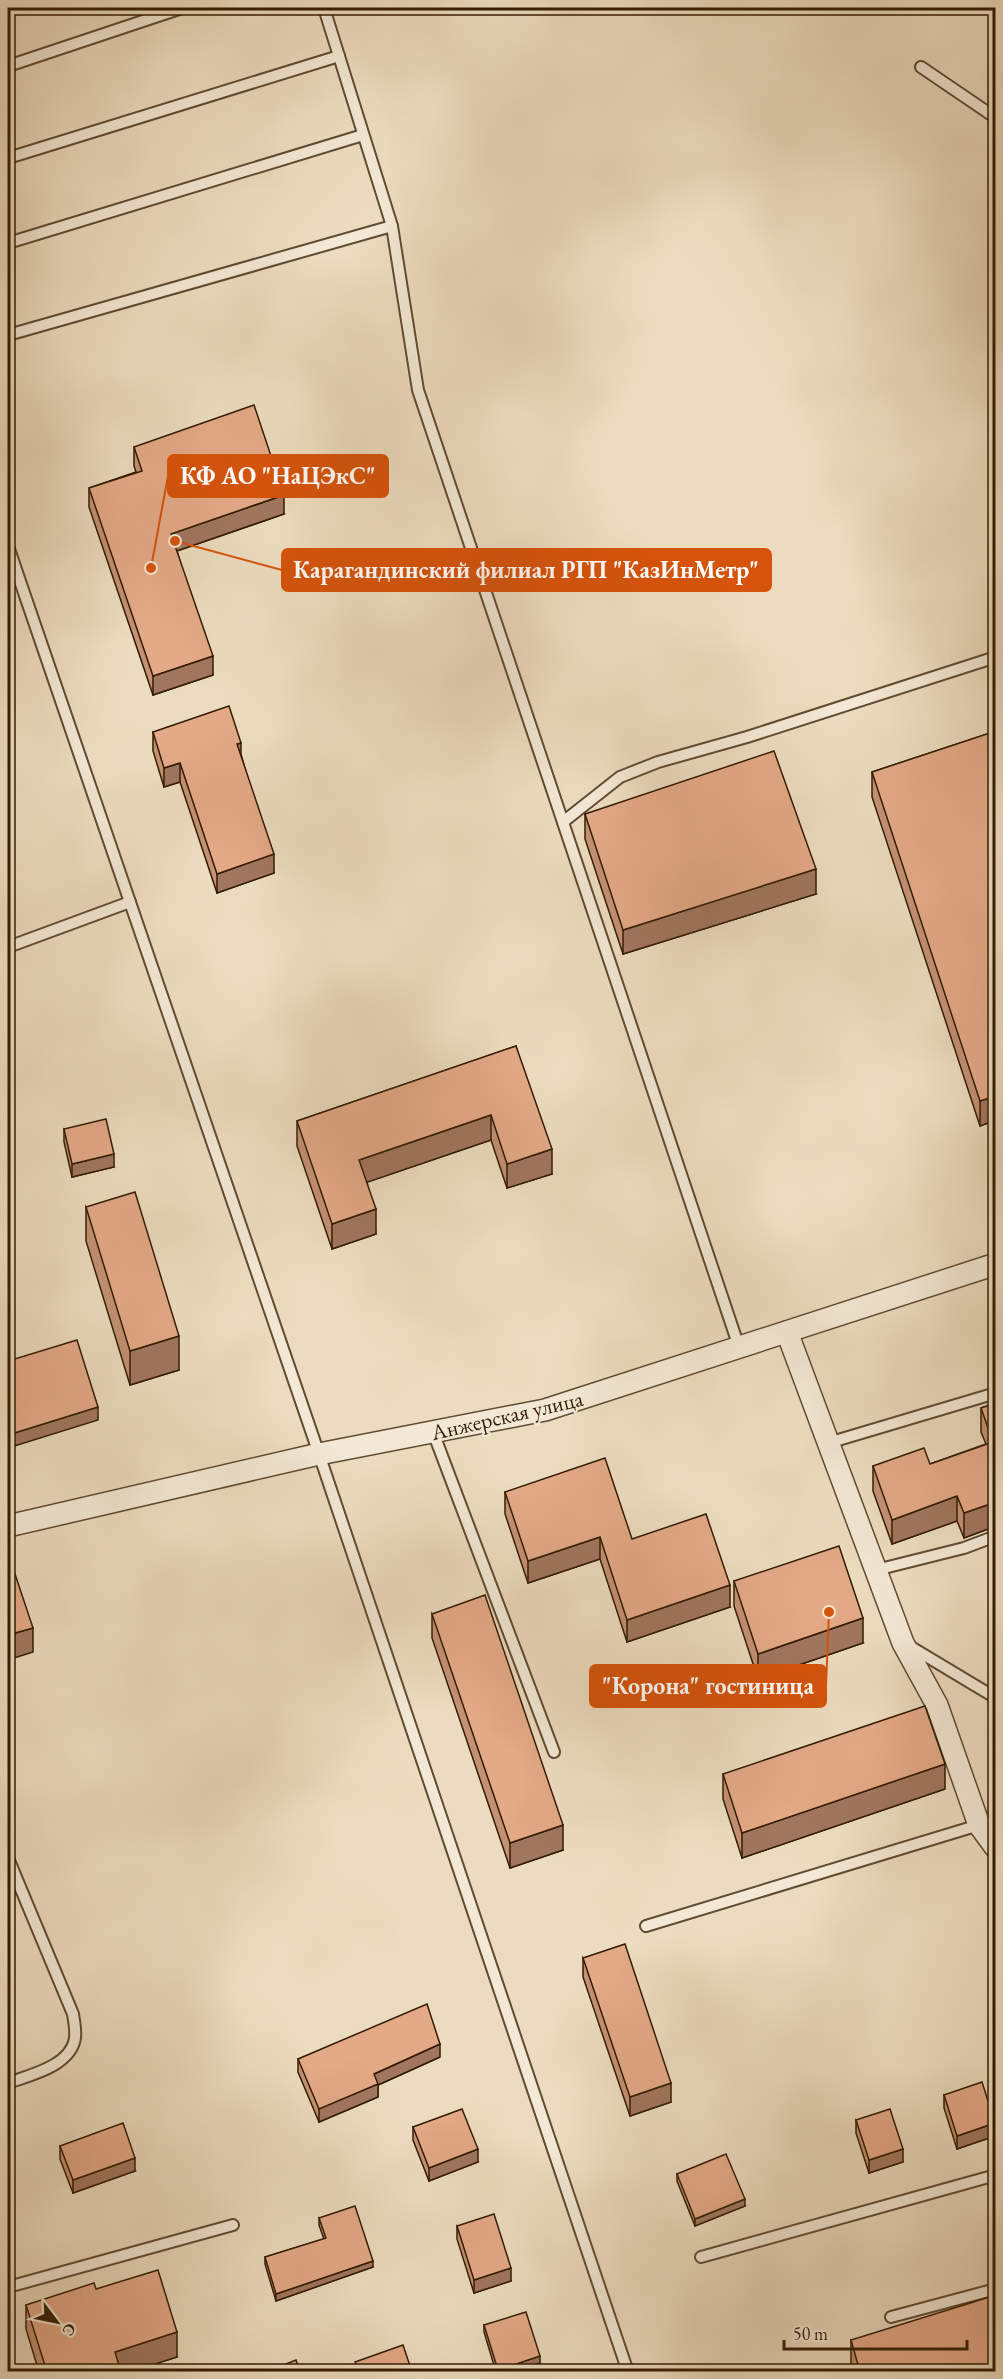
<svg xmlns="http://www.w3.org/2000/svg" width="1003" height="2379" viewBox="0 0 1003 2379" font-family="'EB Garamond',serif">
	<rect width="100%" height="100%" fill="#ecdcbf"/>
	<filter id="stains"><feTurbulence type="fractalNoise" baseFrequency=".00333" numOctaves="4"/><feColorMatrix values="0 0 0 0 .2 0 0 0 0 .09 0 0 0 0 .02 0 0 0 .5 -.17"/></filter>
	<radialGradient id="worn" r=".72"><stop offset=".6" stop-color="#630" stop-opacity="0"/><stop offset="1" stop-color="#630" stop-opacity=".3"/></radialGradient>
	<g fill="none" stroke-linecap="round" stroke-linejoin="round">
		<g stroke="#614b31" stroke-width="14">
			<g id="service">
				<path d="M324 8 392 226 418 390 739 1347"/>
				<path d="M8 66 182 8"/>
				<path d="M921 67 996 118"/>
				<path d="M8 158 339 56"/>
				<path d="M8 243 363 135"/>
				<path d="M8 335 392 226"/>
				<path d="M8 546 319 1454 628 2372"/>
				<path d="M563 822 620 777 658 762 747 737 996 657"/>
				<path d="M8 947 130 902"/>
				<path d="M433 1432 554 1752"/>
				<path d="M828 1443 996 1393"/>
				<path d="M876 1570 964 1548 996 1536"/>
				<path d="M911 1647 996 1698"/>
				<path d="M8 1858 73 2014C74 2021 76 2030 75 2038 71 2066 30 2075 8 2083"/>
				<path d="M646 1926 979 1825"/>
				<path d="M701 2257 996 2175"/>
				<path d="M8 2287 233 2225"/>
				<path d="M891 2317 996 2289"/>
			</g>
		</g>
		<g stroke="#614b31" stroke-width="24">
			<g id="minor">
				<path d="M787 1332 903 1643 937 1705 979 1825 996 1848"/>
				<path d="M8 1526 319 1454 545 1410 996 1264"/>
			</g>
		</g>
		<use href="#service" stroke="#f3e8d5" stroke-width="10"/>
		<use href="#minor" stroke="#f3e8d5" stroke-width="21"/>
	</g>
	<g fill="#c49174" stroke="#331b02" stroke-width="1.5">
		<path d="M134 447 284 514 177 551 213 675 153 695 89 507V488L136 472 134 466Z"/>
		<path d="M996 731V1120L980 1126 872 797V772Z"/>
		<path d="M153 732 241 754 274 873 217 893 180 782 164 787 153 751Z"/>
		<path d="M585 814 816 894 623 954 585 839Z"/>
		<path d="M516 1046 552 1174 507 1188 491 1140 367 1182 376 1234 332 1249 297 1146V1121Z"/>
		<path d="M64 1129 114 1167 72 1177 64 1142Z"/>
		<path d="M86 1207 179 1370 130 1385 86 1241Z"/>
		<path d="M996 1403V1526L964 1538 957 1521 892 1544 873 1491V1466L930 1464 986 1444 981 1432V1408Z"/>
		<path d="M505 1492 632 1539 730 1607 627 1642 600 1559 528 1583 505 1514Z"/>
		<path d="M734 1581 863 1643 758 1679 734 1606Z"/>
		<path d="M432 1614 563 1850 510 1868 432 1638Z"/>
		<path d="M723 1774 945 1789 742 1858 723 1799Z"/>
		<path d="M583 1958 671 2102 630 2116 583 1977Z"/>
		<path d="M440 2057 378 2085V2097L319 2122 298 2072V2059Z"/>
		<path d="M944 2095 995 2136 957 2149 944 2108Z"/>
		<path d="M856 2120 903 2162 869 2173 856 2133Z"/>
		<path d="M413 2127 478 2162 429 2181 413 2140Z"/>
		<path d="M60 2146 135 2171 73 2193 60 2159Z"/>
		<path d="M677 2174 745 2206 695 2226 677 2181Z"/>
		<path d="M319 2218 373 2267 276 2301 265 2264V2257L324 2239 319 2225Z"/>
		<path d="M457 2226 511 2281 474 2293 457 2239Z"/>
		<path d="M96 2289 177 2357 130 2372H39L26 2329V2305Z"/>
		<path d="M484 2325 540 2363 513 2372H496L484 2332Z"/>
		<path d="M851 2340 996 2372H852L851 2365Z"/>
	</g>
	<g fill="#a0765e" stroke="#331b02" stroke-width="1.5">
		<path d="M284 495V514L171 553V534Z"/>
		<path d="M213 656V675L153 695V676Z"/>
		<path d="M241 743V762L237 744Z"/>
		<path d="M180 763V782L164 787V768Z"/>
		<path d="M274 854V873L217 893V874Z"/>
		<path d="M816 869V894L623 954V930Z"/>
		<path d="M996 1096V1120L980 1126V1101Z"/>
		<path d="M491 1115V1140L359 1185V1160Z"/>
		<path d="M552 1149V1174L507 1188V1164Z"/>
		<path d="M114 1154V1167L72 1177V1164Z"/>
		<path d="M376 1209V1234L332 1249V1224Z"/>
		<path d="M179 1336V1370L130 1385V1351Z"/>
		<path d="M98 1407V1420L8 1448V1435Z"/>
		<path d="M957 1496V1521L892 1544V1520Z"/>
		<path d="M996 1502V1526L964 1538V1513Z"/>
		<path d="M600 1537V1559L528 1583V1561Z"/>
		<path d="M730 1585V1607L627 1642V1620Z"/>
		<path d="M863 1618V1643L758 1679V1654Z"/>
		<path d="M33 1628V1652L8 1660V1635Z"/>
		<path d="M945 1764V1789L742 1858V1833Z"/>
		<path d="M563 1825V1850L510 1868V1843Z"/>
		<path d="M11 2025V2050L8 2051V2027Z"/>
		<path d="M440 2044V2057L378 2085V2097L319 2122V2109L374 2074Z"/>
		<path d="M671 2083V2102L630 2116V2097Z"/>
		<path d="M995 2123V2136L957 2149V2136Z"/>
		<path d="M478 2149V2162L429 2181V2168Z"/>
		<path d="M903 2149V2162L869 2173V2160Z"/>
		<path d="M135 2158V2171L73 2193V2180Z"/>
		<path d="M745 2199V2206L695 2226V2219Z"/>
		<path d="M373 2261V2267L276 2301V2294Z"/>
		<path d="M511 2268V2281L474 2293V2280Z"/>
		<path d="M177 2332V2357L130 2372H115V2352Z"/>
		<path d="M540 2356V2363L513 2372H498V2370Z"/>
		<path d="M996 2362V2372H964Z"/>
	</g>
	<g fill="#e4a987" stroke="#331b02" stroke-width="1.5">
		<path d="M254 405 284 495 171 534 213 656 153 676 89 488 142 471 134 447Z"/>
		<path d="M229 706 241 743 237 744 274 854 217 874 180 763 164 768 153 732Z"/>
		<path d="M996 731V1096L980 1101 872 772Z"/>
		<path d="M774 751 816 869 623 930 585 814Z"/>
		<path d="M516 1046 552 1149 507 1164 491 1115 359 1160 376 1209 332 1224 297 1121Z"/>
		<path d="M106 1119 114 1154 72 1164 64 1129Z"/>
		<path d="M135 1192 179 1336 130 1351 86 1207Z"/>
		<path d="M77 1340 98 1407 8 1435V1361Z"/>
		<path d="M996 1403V1502L964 1513 957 1496 892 1520 873 1466 924 1448 930 1464 993 1442 981 1408Z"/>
		<path d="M605 1458 632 1539 706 1514 730 1585 627 1620 600 1537 528 1561 505 1492Z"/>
		<path d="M839 1546 863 1618 758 1654 734 1581Z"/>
		<path d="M11 1562 33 1628 8 1635V1563Z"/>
		<path d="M485 1595 563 1825 510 1843 432 1614Z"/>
		<path d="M925 1706 945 1764 742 1833 723 1774Z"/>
		<path d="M625 1944 671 2083 630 2097 583 1958Z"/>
		<path d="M427 2004 440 2044 374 2074 378 2084 319 2109 298 2059Z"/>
		<path d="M8 2016 11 2025 8 2027Z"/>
		<path d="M982 2082 995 2123 957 2136 944 2095Z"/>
		<path d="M462 2109 478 2149 429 2168 413 2127Z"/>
		<path d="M890 2109 903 2149 869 2160 856 2120Z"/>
		<path d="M123 2123 135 2158 73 2180 60 2146Z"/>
		<path d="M726 2154 745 2199 695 2219 677 2174Z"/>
		<path d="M355 2206 373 2261 276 2294 265 2257 326 2238 319 2218Z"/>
		<path d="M494 2214 511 2268 474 2280 457 2226Z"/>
		<path d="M158 2270 177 2332 115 2352 121 2372H47L26 2305 94 2283 96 2289Z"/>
		<path d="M996 2295V2362L964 2372H860L851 2340Z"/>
		<path d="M526 2312 540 2356 498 2370 484 2325Z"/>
		<path d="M403 2345 412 2372H359L355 2362Z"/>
		<path d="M296 2360 300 2372H266Z"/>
	</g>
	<g text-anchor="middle" stroke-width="4.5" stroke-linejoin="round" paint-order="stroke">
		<g font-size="22" fill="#331b02" stroke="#f3e8d5">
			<text transform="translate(507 1415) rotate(-13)" y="8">Анжерская улица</text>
		</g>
	</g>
	<path fill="none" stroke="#d6530b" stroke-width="2" d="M151 568L168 476M175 541L282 570M829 1612L826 1686"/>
	<g fill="#d6530b" stroke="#f3e8d5" stroke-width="2">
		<circle cx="151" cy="568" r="6"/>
		<circle cx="175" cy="541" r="6"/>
		<circle cx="829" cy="1612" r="6"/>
	</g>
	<g fill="#d6530b" stroke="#d6530b" stroke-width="2">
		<rect x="168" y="455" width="220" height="42" rx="6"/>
		<rect x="282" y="549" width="489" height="42" rx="6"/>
		<rect x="590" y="1665" width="236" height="42" rx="6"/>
	</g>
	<g font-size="24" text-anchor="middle" font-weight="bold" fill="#fff">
		<text x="278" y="484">КФ АО "НаЦЭкС"</text>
		<text x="526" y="578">Карагандинский филиал РГП "КазИнМетр"</text>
		<text x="708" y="1694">"Корона" гостиница</text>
	</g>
	<rect width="1003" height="2379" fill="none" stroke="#ecdcbf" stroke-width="30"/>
	<rect x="9" y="9" width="985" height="2361" fill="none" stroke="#331b02" stroke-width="3"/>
	<rect x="15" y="15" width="973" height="2349" fill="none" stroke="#331b02" stroke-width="1.5"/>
	<g transform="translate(57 2322) rotate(122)" stroke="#f3e8d5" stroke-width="4.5" paint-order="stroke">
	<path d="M0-4.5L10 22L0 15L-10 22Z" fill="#331b02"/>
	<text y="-9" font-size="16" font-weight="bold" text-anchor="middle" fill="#331b02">С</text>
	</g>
	<path d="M784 2340v9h183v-9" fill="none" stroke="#331b02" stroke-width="3"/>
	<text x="793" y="2340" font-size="18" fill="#331b02" stroke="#f3e8d5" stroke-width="4.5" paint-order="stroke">50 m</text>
	<rect width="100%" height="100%" filter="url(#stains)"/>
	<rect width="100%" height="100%" fill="url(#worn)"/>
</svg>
